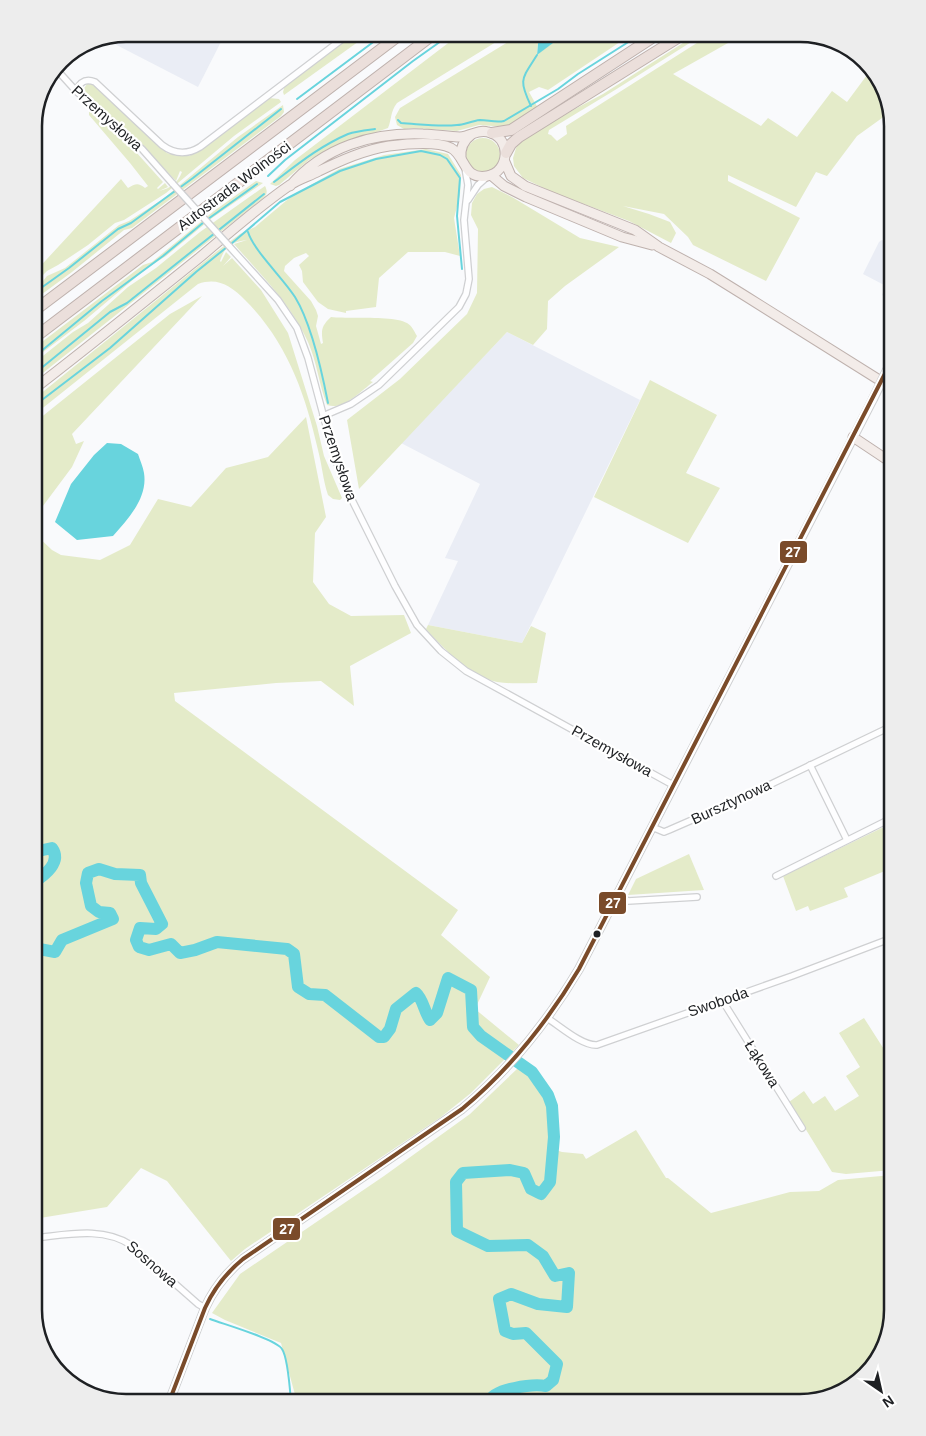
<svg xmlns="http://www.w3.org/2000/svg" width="926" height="1436" viewBox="0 0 926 1436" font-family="Helvetica,sans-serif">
	<rect width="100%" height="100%" fill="#f9fafc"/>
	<g fill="#eaedf5">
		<path d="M127 34H225L198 87 103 38Z"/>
		<path d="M882 240 892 245V301L882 295 886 286 863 274 879 242Z"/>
		<path d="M507 332 640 400 522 643 428 625 458 561 445 558 480 484 401 443Z"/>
	</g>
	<g fill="#e4ebc9">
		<path d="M352 34H369L284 95 283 92 285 85Z"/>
		<path d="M460 34H509L397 103C390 112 392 119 388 128L326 150 309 160 279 185 276 186 270 184 295 160Z"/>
		<path d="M521 34H539L537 54 565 34H632L548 90 539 87 529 92 538 108 506 127 479 125 457 131 414 128 404 129 397 125 395 117 400 108Z"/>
		<path d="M697 34H704L615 90 549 130 548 134 551 135 557 141 567 134 566 126 711 34H744L673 74 761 126 768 118 797 137 832 91 847 102 870 71 883 85 889 113 857 136 827 176 816 172 796 207 728 175V181L800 218 766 281 693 245 688 237 664 214 623 206 649 214 670 222 676 233 671 243 629 221 552 192 523 178 514 166 513 158 517 145 527 138 573 110 603 94Z"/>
		<path d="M808 35 851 50 867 67Z"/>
		<path d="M87 84H91L96 87 141 130 167 153 178 156H189L207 146 269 98 279 99 281 102 234 136 166 193 124 220 115 223 88 245 58 265 47 271 34 284V273L121 179 128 188C135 184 138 182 145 188L148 186 130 163 89 115V111L126 141 163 182 157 188 158 189 165 183 168 187 159 191C171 188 177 184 182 172L180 171 176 181 139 142 84 95 83 90Z"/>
		<path d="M283 105 284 112 281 116 132 228 124 230 72 272 34 300V290L39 286 47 276 65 268 119 225 129 221 163 199 238 137Z"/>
		<circle cx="483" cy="155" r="17"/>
		<path d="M426 149 448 154 461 175 460 195 454 218 460 256 445 252H408L379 278 376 307 346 311V313L328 309 318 302 303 282 302 271 299 265 309 256 306 253 294 258 285 266 284 271 311 301 316 310 318 316 316 326 321 344 323 343C321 331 321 326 331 317 349 319 393 315 407 323 412 326 414 331 417 336L413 343 370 381 373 382C361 391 343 411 327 405 319 385 317 362 308 342 291 304 261 275 234 244L247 240C231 242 225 246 220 261L221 262 226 252 231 257 223 266 232 258 261 290 288 333 317 426 324 456 342 498 340 500 333 499 328 495C323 480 322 465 318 450 305 393 287 342 245 300 231 286 218 277 198 284L34 415V399L216 252 240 234 255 227 293 195 339 169 384 155Z"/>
		<path d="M256 181 263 183 212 218 166 256 147 268 84 321 34 359V348L143 265 152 262 214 211Z"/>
		<path d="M265 186C268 192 267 195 262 199L34 380V363L73 332 88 323 128 287 156 268 200 232Z"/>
		<path d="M492 187 512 197 580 238 619 247 565 286 548 301 547 329 533 345 507 332 359 489 347 420 400 379 467 314 477 293 478 229 471 215 472 203 477 194 484 189Z"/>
		<path d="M202 296 72 434 76 444 84 441 72 467 34 518V423L170 314Z"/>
		<path d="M650 380 717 415 686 473 720 488 688 543 594 497Z"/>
		<path d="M306 417 326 517 315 533 313 582 329 604 351 616 404 615 411 633 350 666 354 706 321 681 276 683 174 693 175 701 458 910 441 935 490 977 475 1009 519 1045 471 1093 441 1117 245 1249 231 1261 167 1181 141 1168 107 1207 34 1219V533L52 550 61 555 100 560 130 545 158 499 191 507 226 468 268 457Z"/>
		<path d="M428 625 522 643 531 626 546 633 537 683C524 683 510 684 497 682 471 677 443 648 426 629Z"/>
		<path d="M892 823V868L844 888 848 897 810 911 808 906 796 911 783 876Z"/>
		<path d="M689 854 704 890 628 895 636 879Z"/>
		<path d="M864 1018 887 1054 892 1051V1170L846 1174 832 1172 789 1102 804 1091 813 1104 825 1096 835 1111 859 1096 846 1076 860 1067 839 1033Z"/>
		<path d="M518 1065C524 1070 531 1076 536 1082 550 1101 550 1126 550 1148L562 1152 583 1154 586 1159 636 1130 666 1178H668L711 1213 790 1192 819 1191 838 1180 892 1175V1310L880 1356 841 1393 799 1402H297L281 1343 225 1320 212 1313 240 1274 384 1176 470 1114 517 1069Z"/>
	</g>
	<g fill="#68d4dd">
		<path d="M539 34H565L537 55Z"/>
		<path d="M107 443 121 444 138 454C140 460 143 467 144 473 148 498 128 519 113 536L77 540 55 522 71 484 94 455Z"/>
	</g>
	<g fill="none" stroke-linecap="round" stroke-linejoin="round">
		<g stroke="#68d4dd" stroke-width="2">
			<path d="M297 99 384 34"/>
			<path d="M531 106C518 79 522 79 537 55"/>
			<path d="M398 120 401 123C419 124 439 127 457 125 464 125 471 121 480 120 488 120 496 123 504 121L558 89 578 74 641 34"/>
			<path d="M268 176 285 160 413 61 451 34"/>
			<path d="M274 182C298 164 320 146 348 134 356 131 367 130 375 129"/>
			<path d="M208 219 257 184"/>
			<path d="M248 232C254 251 283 278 295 297 311 323 322 372 328 403"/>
			<path d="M231 244 280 202 340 171 376 159 421 151 440 155 447 159 460 178 457 216 462 269"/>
			<path d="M34 293 69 268 118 229 131 223 193 178 281 109"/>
			<path d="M34 357 102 301 163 256 204 222"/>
			<path d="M34 374 110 312 127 303 264 194"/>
			<path d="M34 406 110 348 196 272 227 247"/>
			<path d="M210 1319C223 1324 276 1339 282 1349 288 1358 290 1390 291 1402"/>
		</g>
		<g stroke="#68d4dd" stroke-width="12">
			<path d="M34 882C45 875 62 862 52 848L34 852"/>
			<path d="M34 948 55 952 62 940 113 919 110 913 99 912 91 906 86 883 88 873 99 869 115 874 140 875 141 883 162 924 156 929 140 928 136 940 139 947 149 950 171 944 180 953 195 950 217 942 287 949 294 954 298 987 309 994 325 995 379 1037H384L390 1029 396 1009 416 993C423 999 424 1011 430 1020L437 1013 448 978 471 990 473 1027 481 1036 532 1072 548 1095 552 1106 554 1137 550 1182 541 1194 531 1189 524 1173 510 1170 463 1173 456 1182 457 1231 488 1246 528 1245 543 1256 555 1276 569 1273 567 1307 538 1304 511 1294 499 1299 505 1331 513 1334 526 1333 557 1364 553 1380 546 1386C533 1384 494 1388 489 1402"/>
		</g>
		<g stroke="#cfd0d2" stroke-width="8">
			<g id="minor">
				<path d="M57 70 76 91 142 149 173 184"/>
				<path d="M76 91C80 82 85 78 95 82L162 145C174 154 187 155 200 147L349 34"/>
				<path d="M468 200 478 185 487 177"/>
				<path d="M229 246 278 300 297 328 308 358 332 448 344 484 395 586 417 625 441 651 466 671 673 785"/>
				<path d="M323 416 351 404 379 385 459 307 466 294 469 279 464 220 468 185 465 168"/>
				<path d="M890 656 892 684"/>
				<path d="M810 765 847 840"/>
				<path d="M652 827 664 832 669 830 740 799 892 726"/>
				<path d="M776 876 892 818"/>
				<path d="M617 895 628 901 697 897"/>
				<path d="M722 1000 802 1128"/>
				<path d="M547 1018C560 1026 582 1046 597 1045L792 976 892 938"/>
				<path d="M34 1238C66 1235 102 1226 131 1245L198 1304 205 1308"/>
			</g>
		</g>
		<g stroke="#cfd0d2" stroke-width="10">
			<path id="secondary" d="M169 1402 205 1308C214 1288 226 1273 243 1259L462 1109C509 1070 548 1021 579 969L873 399"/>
		</g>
		<g stroke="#beb1ad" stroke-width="11">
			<g id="primary">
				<path d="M461 158C460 148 463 141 471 135"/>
				<path d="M505 162 511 176 525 186 635 230 659 247 710 274 747 297 892 388"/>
				<path d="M491 175 504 186 526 197 622 237 652 245"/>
				<path d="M34 389C90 346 144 302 199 258 229 233 258 207 290 185 299 179 310 176 319 171 342 160 364 150 389 146 405 144 437 141 451 148 466 156 463 180 487 176 510 172 512 137 488 132 478 129 471 136 460 137 448 137 436 134 423 134 373 132 323 147 290 186"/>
				<path d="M853 437 892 463"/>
			</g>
		</g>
		<g stroke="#beb1ad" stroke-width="12">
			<g id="motorway">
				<path d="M492 133 511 130 658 34"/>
				<path d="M506 153 511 144 519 137 684 34"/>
				<path d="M34 311 401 34"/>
				<path d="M34 338 434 34"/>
			</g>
		</g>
		<use href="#minor" stroke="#fefeff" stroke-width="5.5"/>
		<use href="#secondary" stroke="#fefeff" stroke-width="8"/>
		<use href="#primary" stroke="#f3ece9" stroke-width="9"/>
		<use href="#motorway" stroke="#ebdfdb" stroke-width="10"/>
		<g stroke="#cfd0d2" stroke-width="8" stroke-linecap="butt">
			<path id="minor-bridge" d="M173 184 229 246"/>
		</g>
		<g stroke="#cfd0d2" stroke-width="10" stroke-linecap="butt">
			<path id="secondary-bridge" d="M873 399 892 360"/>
		</g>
		<use href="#minor-bridge" stroke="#fefeff" stroke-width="5.5"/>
		<use href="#secondary-bridge" stroke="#fefeff" stroke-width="8"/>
		<g stroke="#fff" stroke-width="8">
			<path id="bus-1" d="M169 1402 205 1308C214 1288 226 1273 243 1259L462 1109C509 1070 548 1021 579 969L892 360"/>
		</g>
		<use href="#bus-1" stroke="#7a4b2a" stroke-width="4"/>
	</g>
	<circle fill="#1e2023" stroke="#fff" stroke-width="2" cx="597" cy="934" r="4.5"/>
	<g text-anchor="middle" stroke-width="4.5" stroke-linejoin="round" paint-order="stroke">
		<g font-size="15" fill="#1e2023" stroke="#fff">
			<text transform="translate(107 118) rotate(42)" y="5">Przemysłowa</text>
			<text transform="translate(234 186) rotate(-37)" y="5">Autostrada Wolności</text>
			<text transform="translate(338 458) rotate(71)" y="5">Przemysłowa</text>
			<text transform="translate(612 751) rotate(29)" y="5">Przemysłowa</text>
			<text transform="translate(731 802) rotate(-25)" y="5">Bursztynowa</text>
			<text transform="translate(718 1002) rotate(-19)" y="5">Swoboda</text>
			<text transform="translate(762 1064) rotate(58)" y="5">Łąkowa</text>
			<text transform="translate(152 1264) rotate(41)" y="5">Sosnowa</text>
		</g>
	</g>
	<path d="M0 0H926V1436H0ZM126 42H800A84 84 0 0 1 884 126V1310A84 84 0 0 1 800 1394H126A84 84 0 0 1 42 1310V126A84 84 0 0 1 126 42Z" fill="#ededed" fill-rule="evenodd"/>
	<path fill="none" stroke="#1e2023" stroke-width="2.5" d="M126 42H800A84 84 0 0 1 884 126V1310A84 84 0 0 1 800 1394H126A84 84 0 0 1 42 1310V126A84 84 0 0 1 126 42Z"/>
	<g stroke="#fff" stroke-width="2">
		<rect x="779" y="540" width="29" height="24" rx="5" fill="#7a4b2a"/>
		<rect x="598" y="891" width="29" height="24" rx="5" fill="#7a4b2a"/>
		<rect x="272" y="1217" width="29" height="24" rx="5" fill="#7a4b2a"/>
	</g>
	<g font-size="14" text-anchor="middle" font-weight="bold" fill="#fff">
		<text x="793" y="557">27</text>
		<text x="613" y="908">27</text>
		<text x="287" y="1234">27</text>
	</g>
	<g transform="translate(881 1391) rotate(146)" stroke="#ffffff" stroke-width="4" paint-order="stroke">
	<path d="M0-4L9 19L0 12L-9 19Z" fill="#1e2023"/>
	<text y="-8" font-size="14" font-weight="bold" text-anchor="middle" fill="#1e2023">N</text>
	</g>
</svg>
